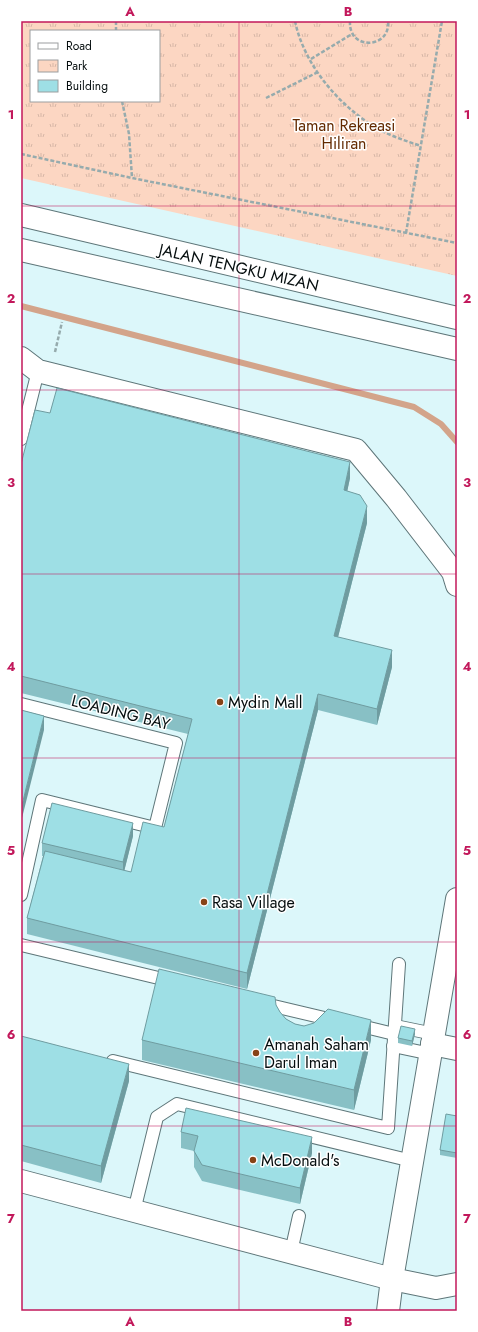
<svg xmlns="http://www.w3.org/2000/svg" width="478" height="1332" viewBox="0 0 478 1332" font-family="Jost,sans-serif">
	<defs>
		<pattern id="park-tufts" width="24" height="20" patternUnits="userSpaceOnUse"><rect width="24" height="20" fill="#fcd6c2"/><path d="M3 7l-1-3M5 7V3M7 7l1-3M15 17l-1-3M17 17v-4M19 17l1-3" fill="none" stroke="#d6b6a6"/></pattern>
	</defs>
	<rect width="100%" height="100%" fill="#dcf7fa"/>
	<path fill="url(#park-tufts)" fill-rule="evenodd" d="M21 21H457V276L21 178ZM31 31H159V101H31Z"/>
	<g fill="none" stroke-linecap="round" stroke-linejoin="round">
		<path stroke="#d3a48a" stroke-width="6" d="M21 306 414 407 441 424 457 442"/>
		<g stroke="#5e7679" stroke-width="14">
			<g id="service">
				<path d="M21 439 38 371"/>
				<path d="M21 704 176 743 155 828 42 800 21 895"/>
				<path d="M21 945 171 981"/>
				<path d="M261 1003 337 1021"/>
				<path d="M357 1025 394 1034"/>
				<path d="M400 1027 434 1034"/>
				<path d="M393 1046 431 1054"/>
				<path d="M113 1061 388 1128 399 964"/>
				<path d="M134 1211 157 1117 177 1104 412 1161"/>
				<path d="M291 1252 299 1216"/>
			</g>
		</g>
		<g stroke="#5e7679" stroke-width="24">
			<g id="minor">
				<path d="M21 358 38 371 356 450 396 498 453 572 457 585"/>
				<path d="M432 1044 457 1049"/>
				<path d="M21 1181 392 1279 436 1288 457 1284"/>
				<path d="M388 1311 392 1279 457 899"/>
			</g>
		</g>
		<g stroke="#5e7679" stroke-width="24">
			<g id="trunk">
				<path d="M21 215 457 318"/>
				<path d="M21 250 457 349"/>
			</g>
		</g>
		<g stroke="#96abad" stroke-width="2.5" stroke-dasharray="4 2" stroke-linecap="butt">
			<path d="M295 21C304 65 339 106 378 129 391 136 406 141 421 146"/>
			<path d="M350 21C348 51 391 49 388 21"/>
			<path d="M116 31V21"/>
			<path d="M311 59 352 34"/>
			<path d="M266 98 318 72"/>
			<path d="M122 101 129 134 132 178"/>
			<path d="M21 154 132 178 457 243"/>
			<path d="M406 233 442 21"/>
			<path d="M55 352 62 322"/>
		</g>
		<use href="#service" stroke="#fff" stroke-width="12"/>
		<use href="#minor" stroke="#fff" stroke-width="22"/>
		<use href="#trunk" stroke="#fff" stroke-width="22"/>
	</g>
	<g fill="#88c0c5">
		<path d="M21 464 350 478 347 491 367 523 338 637 392 667 377 725 318 710 247 989 27 934V918L43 856H42V843L133 836 124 871 131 872 164 827 188 734 21 693Z"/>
		<path d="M276 1005 280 1012 286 1019 295 1024 371 1040 354 1110 142 1060V1040Z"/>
		<path d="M415 1034 412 1046 398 1043V1038Z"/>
		<path d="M21 1036 129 1081 101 1183 21 1161Z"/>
		<path d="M457 1116V1158L440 1155V1150Z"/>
		<path d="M181 1132 312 1153 300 1204 202 1181 194 1167V1151L181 1148Z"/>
	</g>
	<g fill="#6f9ca0">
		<path d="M350 462V478L344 507V490Z"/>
		<path d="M367 506V523L334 653V636Z"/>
		<path d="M392 650V667L377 725V709Z"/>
		<path d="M318 694V710L247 989V973Z"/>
		<path d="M44 716V730L21 822V809Z"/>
		<path d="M133 823V836L123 876V862Z"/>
		<path d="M371 1020V1040L354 1110V1090Z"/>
		<path d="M415 1029V1034L412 1046V1041Z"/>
		<path d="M129 1064V1081L101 1183V1166Z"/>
		<path d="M312 1137V1153L300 1204V1188Z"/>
	</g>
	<g fill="#9edfe5" stroke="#6f9ca0">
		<path d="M57 388 350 462 344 490 360 495 367 506 334 636 392 650 377 709 318 694 247 973 27 918 45 851 131 872 143 822 164 827 192 719 21 676V464L35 410 50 413Z"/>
		<path d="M21 710 44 716 21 809Z"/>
		<path d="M52 803 133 823 123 862 42 843Z"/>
		<path d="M159 969 275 997 276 1005 280 1012 286 1019 295 1024 304 1026 314 1023 328 1009 371 1020 354 1090 142 1040Z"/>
		<path d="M401 1026 415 1029 412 1041 398 1038Z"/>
		<path d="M21 1036 129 1064 101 1166 21 1145Z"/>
		<path d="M186 1108 312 1137 300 1188 202 1165 194 1151 198 1136 181 1132Z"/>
		<path d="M446 1114 457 1116V1153L440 1150Z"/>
	</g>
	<path fill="none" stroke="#c2185b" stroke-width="1" stroke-opacity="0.55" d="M239 21V1311M21 206H457M21 390H457M21 574H457M21 758H457M21 942H457M21 1126H457"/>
	<g fill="#874317" stroke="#fff" stroke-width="1.5">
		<circle cx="220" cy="702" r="4"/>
		<circle cx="204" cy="902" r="4"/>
		<circle cx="256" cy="1053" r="4"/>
		<circle cx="253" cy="1160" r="4"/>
	</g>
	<g text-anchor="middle" stroke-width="3" stroke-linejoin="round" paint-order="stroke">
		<g font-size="16" fill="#632a00" stroke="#fff">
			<text x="344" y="131">Taman Rekreasi<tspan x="344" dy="18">Hiliran</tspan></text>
		</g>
		<g font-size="16" fill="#050d0e" stroke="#fff">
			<text transform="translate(239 267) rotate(13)" y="6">JALAN TENGKU MIZAN</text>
			<text transform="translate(121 712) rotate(14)" y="6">LOADING BAY</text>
		</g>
		<g font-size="16" fill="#050d0e" stroke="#fff" text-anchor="start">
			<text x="228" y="708">Mydin Mall</text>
			<text x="212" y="908">Rasa Village</text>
			<text x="264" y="1050">Amanah Saham<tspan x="264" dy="18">Darul Iman</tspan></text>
			<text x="261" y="1166">McDonald's</text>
		</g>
	</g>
	<rect width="478" height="1332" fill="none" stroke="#ffffff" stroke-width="44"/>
	<rect x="30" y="30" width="130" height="72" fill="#ffffff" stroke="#9b9e9f"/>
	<rect x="38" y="43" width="20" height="6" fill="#ffffff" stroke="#9b9e9f"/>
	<text x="66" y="50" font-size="12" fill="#050d0e">Road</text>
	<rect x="38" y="60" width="20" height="12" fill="url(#park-tufts)" stroke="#9b9e9f"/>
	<text x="66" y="70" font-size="12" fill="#050d0e">Park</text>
	<rect x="38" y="80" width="20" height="12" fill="#9edfe5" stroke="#9b9e9f"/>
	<text x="66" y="90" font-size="12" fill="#050d0e">Building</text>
	<rect x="22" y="22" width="434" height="1288" fill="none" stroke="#c2185b" stroke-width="1.5"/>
	<g font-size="13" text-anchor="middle" font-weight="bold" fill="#c2185b">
		<text x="130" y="16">A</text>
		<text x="348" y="16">B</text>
		<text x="11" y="119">1</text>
		<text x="467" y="119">1</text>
		<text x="11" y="303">2</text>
		<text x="467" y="303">2</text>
		<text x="11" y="487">3</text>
		<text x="467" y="487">3</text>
		<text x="11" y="671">4</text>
		<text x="467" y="671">4</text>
		<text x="11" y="855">5</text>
		<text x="467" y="855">5</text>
		<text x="11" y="1039">6</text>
		<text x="467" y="1039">6</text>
		<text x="11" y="1223">7</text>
		<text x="467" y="1223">7</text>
		<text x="130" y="1326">A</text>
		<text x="348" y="1326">B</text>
	</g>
</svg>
